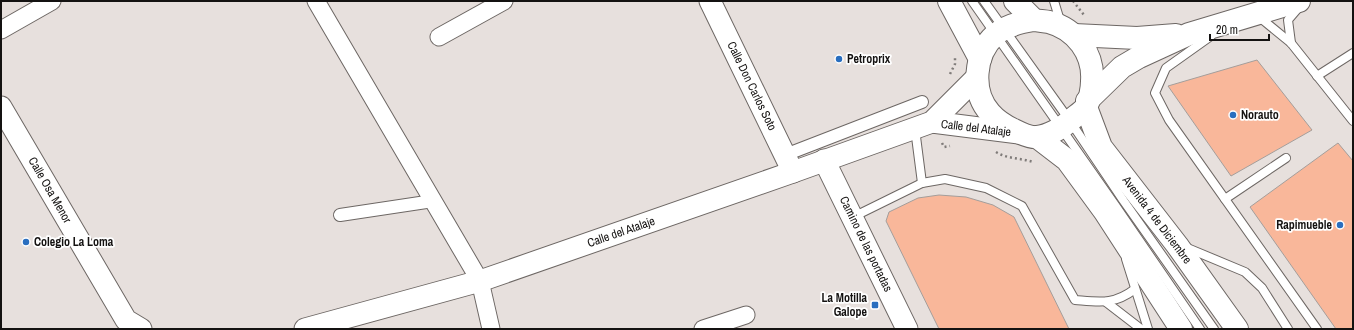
<svg xmlns="http://www.w3.org/2000/svg" width="1354" height="330" viewBox="0 0 1354 330" font-family="'Archivo Narrow',sans-serif">
	<rect width="100%" height="100%" fill="#e7e0dd"/>
	<g fill="#f9b79a" stroke="#a49e9b">
		<path d="M1257 60 1312 130 1231 176 1168 86Z"/>
		<path d="M1338 143 1353 161V329H1336L1250 207Z"/>
		<path d="M939 195 966 197 993 205 1014 217 1069 329H939L886 221 889 212 918 198Z"/>
	</g>
	<g fill="none" stroke-linecap="round" stroke-linejoin="round">
		<g stroke="#6d6764" stroke-width="10">
			<g id="service">
				<path d="M972 1 1115 205 1200 329"/>
				<path d="M984 1 1070 121 1123 200 1214 329"/>
				<path d="M1054 1 1061 24"/>
				<path d="M1258 16 1291 43 1353 121"/>
				<path d="M1211 36 1166 68 1155 93 1169 120 1317 329"/>
				<path d="M1291 43 1288 20 1300 6"/>
				<path d="M1317 76 1353 53"/>
				<path d="M915 129 922 183"/>
				<path d="M1225 199 1286 158"/>
				<path d="M853 217 922 183 945 179 986 188 1022 206 1075 300C1100 302 1114 305 1135 289"/>
				<path d="M1185 247 1245 272 1262 288 1288 329"/>
				<path d="M1126 259 1148 329"/>
				<path d="M1106 302 1141 329"/>
			</g>
		</g>
		<g stroke="#6d6764" stroke-width="14">
			<g id="pedestrian">
				<path d="M785 155 922 102"/>
				<path d="M340 215 433 201"/>
			</g>
		</g>
		<g stroke="#6d6764" stroke-width="19">
			<g id="minor">
				<path d="M316 1 480 281 491 329"/>
				<path d="M1 30 52 1"/>
				<path d="M439 37 504 1"/>
				<path d="M703 329 746 315"/>
			</g>
		</g>
		<g stroke="#6d6764" stroke-width="23">
			<g id="tertiary">
				<path d="M710 1 793 172"/>
				<path d="M1 107 126 320 141 329"/>
				<path d="M932 122 1019 133"/>
				<path d="M824 160 907 329"/>
				<path d="M305 329 480 281 793 172 932 122 977 77"/>
			</g>
		</g>
		<g stroke="#6d6764" stroke-width="24">
			<g id="secondary">
				<path d="M1074 35 1137 38 1176 35"/>
				<path d="M1087 101 1122 67 1139 57 1189 34 1299 1"/>
			</g>
		</g>
		<g stroke="#6d6764" stroke-width="24">
			<g id="primary">
				<path d="M949 1 980 59"/>
				<path d="M1015 1 1034 20"/>
				<path d="M1034 20C1039 21 1045 21 1049 22 1076 29 1094 54 1092 81 1092 88 1090 100 1086 107 1082 112 1074 117 1070 121 1062 128 1048 136 1037 137 1030 138 1020 133 1014 130 1005 126 997 121 990 113 971 92 974 54 995 35 1005 26 1021 22 1034 20Z"/>
				<path d="M1086 107 1101 147 1177 245 1237 329"/>
				<path d="M1037 137 1067 160 1105 212 1181 329"/>
			</g>
		</g>
		<g stroke="#7f7b79" stroke-width="2.5" stroke-dasharray="2 3" stroke-linecap="butt">
			<path d="M1073 1 1084 15"/>
			<path d="M950 74 955 64V58"/>
			<path d="M942 143 944 147 950 146"/>
			<path d="M996 152C1007 159 1021 158 1033 162"/>
		</g>
		<use href="#service" stroke="#fff" stroke-width="8"/>
		<use href="#pedestrian" stroke="#fff" stroke-width="12"/>
		<use href="#minor" stroke="#fff" stroke-width="17"/>
		<use href="#tertiary" stroke="#fff" stroke-width="21"/>
		<use href="#secondary" stroke="#fff" stroke-width="22"/>
		<use href="#primary" stroke="#fff" stroke-width="22"/>
	</g>
	<g fill="#296ebf" stroke="#fff" stroke-width="1.5">
		<circle cx="839" cy="59" r="4"/>
		<circle cx="1233" cy="115" r="4"/>
		<circle cx="1340" cy="225" r="4"/>
		<circle cx="26" cy="242" r="4"/>
		<rect x="871" y="301" width="8" height="8" rx="2"/>
	</g>
	<g text-anchor="middle" stroke-width="3.5" stroke-linejoin="round" paint-order="stroke">
		<g font-size="12" font-weight="bold" fill="#141211" stroke="#fff" text-anchor="start">
			<text x="847" y="63">Petroprix</text>
			<text x="1241" y="119">Norauto</text>
			<text x="1332" y="229" text-anchor="end">Rapimueble</text>
			<text x="34" y="246">Colegio La Loma</text>
			<text x="867" y="302" text-anchor="end">La Motilla<tspan x="867" dy="14">Galope</tspan></text>
		</g>
		<g font-size="12" fill="#141211" stroke="#fff">
			<text transform="translate(752 86) rotate(64)" y="4">Calle Don Carlos Soto</text>
			<text transform="translate(976 128) rotate(7)" y="4">Calle del Atalaje</text>
			<text transform="translate(50 190) rotate(60)" y="4">Calle Osa Menor</text>
			<text transform="translate(1157 220) rotate(53)" y="4">Avenida 4 de Diciembre</text>
			<text transform="translate(621 232) rotate(-19)" y="4">Calle del Atalaje</text>
			<text transform="translate(866 244) rotate(64)" y="4">Camino de las portadas</text>
		</g>
	</g>
	<rect width="1354" height="330" fill="none" stroke="#141211" stroke-width="4"/>
	<path d="M1210 34v6h59v-6" fill="none" stroke="#141211" stroke-width="2"/>
	<text x="1216" y="34" font-size="12" fill="#141211" stroke="#ffffff" stroke-width="3" paint-order="stroke">20 m</text>
</svg>
